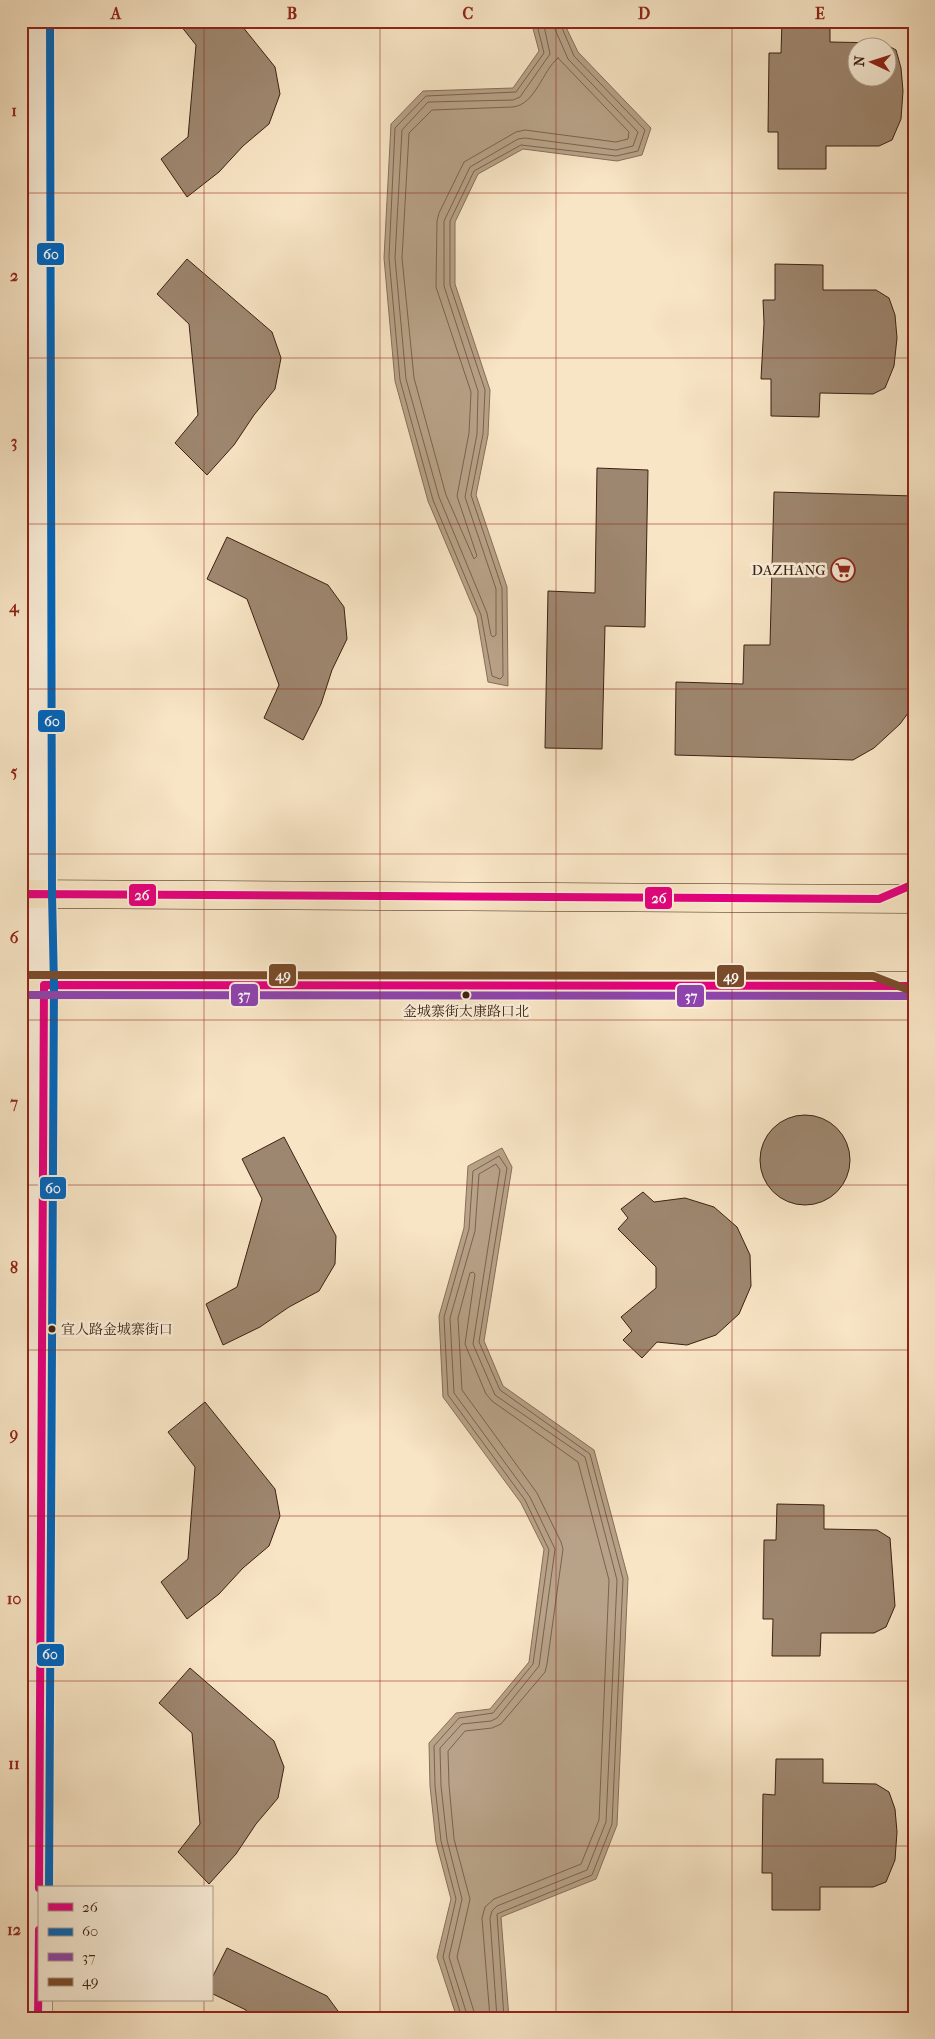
<svg xmlns="http://www.w3.org/2000/svg" width="935" height="2039" viewBox="0 0 935 2039" font-family="'IM FELL French Canon','Noto Serif SC',serif">
	<rect width="100%" height="100%" fill="#f8e5c5"/>
	<filter id="stains"><feTurbulence type="fractalNoise" baseFrequency=".004" numOctaves="4"/><feColorMatrix values="0 0 0 0 .2 0 0 0 0 .09 0 0 0 0 .02 0 0 0 .5 -.17"/></filter>
	<radialGradient id="worn" r=".72"><stop offset=".6" stop-color="#630" stop-opacity="0"/><stop offset="1" stop-color="#630" stop-opacity=".3"/></radialGradient>
	<g fill="#b8a288" stroke="#866e59">
		<path d="M531 21H563L578 52 651 128 642 155 617 161 523 149 478 174 455 222V284L490 390 488 435 476 495 507 587 508 686 488 682 477 617 428 501 395 381 384 258 391 124 423 91 513 88 539 51Z"/>
		<path d="M502 1148 512 1167 484 1341 503 1386 594 1450 628 1578 617 1825 596 1879 501 1917 509 2018H457L437 1957 451 1899 436 1842 430 1786 429 1743 456 1713 490 1709 529 1662 544 1549 521 1503 443 1397 439 1316 464 1228 468 1166Z"/>
	</g>
	<g fill="none" stroke-linecap="round" stroke-linejoin="round">
		<g stroke="#7a624e" stroke-width="1">
			<path d="M536 21 544 53 516 92 426 96 395 128 389 258 400 380 433 500 481 615 492 676 500 679 503 676 502 588 471 495 483 434 485 390 450 285V221L474 171 521 145 616 156 638 151 645 130 574 56 559 21"/>
			<path d="M543 21 550 54 520 97 513 100 428 102 402 130 395 258 406 379 439 497 487 613 491 635 493 637 496 635V589L465 497 477 434 478 391 444 286V221L470 167 518 139 525 138 616 150 633 146 638 132 568 59 554 27 553 21"/>
			<path d="M558 58 629 132 628 139 616 142 525 130 516 132 464 162 439 213 437 221 436 287 471 392 469 433 457 496 477 556 474 559 446 495 414 378 402 258 409 133 432 110 513 107C536 104 542 71 558 58Z"/>
			<path d="M462 2018 443 1957 456 1899 441 1841 435 1786 434 1746 459 1718 493 1713 533 1664 549 1550 525 1500 448 1395 444 1317 469 1229 473 1171 499 1156 507 1168 479 1342 500 1390 590 1454 623 1579 612 1824 592 1875 497 1914 504 2018"/>
			<path d="M468 2018 449 1957 462 1899 447 1840 441 1786 440 1748 462 1724 491 1721 497 1718 539 1666 555 1549 530 1497 454 1393 450 1318 475 1231 479 1174 496 1164 500 1170 473 1344 495 1395 585 1457 617 1580 606 1822 587 1870 497 1906 492 1911 490 1918 497 2018"/>
			<path d="M476 2018 457 1957 470 1899 454 1839 449 1785 448 1751 465 1731 492 1728 501 1724 545 1672 547 1664 563 1549 561 1542 537 1493 462 1390 458 1318 470 1273 473 1272 475 1274 465 1344 486 1394 492 1401 578 1462 609 1580 599 1820 581 1864 494 1899 485 1907 482 1918 490 2018"/>
		</g>
	</g>
	<g fill="#9e8770" stroke="#3c2113" fill-rule="evenodd">
		<path d="M177 21H238L275 67 280 94 269 124 243 146 219 172 187 197 161 159 188 137 196 45Z"/>
		<path d="M782 21H830V42L883 43 896 50 901 68 903 91 901 119 892 140 879 146H826V169H778V132H768L769 53H781ZM858 48H888V78H858Z"/>
		<path d="M187 259 272 332 281 358 275 389 254 415 234 445 207 475 175 443 198 415 189 324 157 294Z"/>
		<path d="M775 264 823 265V290H876L889 298 895 315 897 338 894 366 885 388 873 394 820 393 819 417 771 416V379H761L764 323 763 300H775Z"/>
		<path d="M597 468 648 470 645 627 605 626 602 749 545 748 548 591 595 593Z"/>
		<path d="M774 492 914 496V705L900 724 874 748 853 760 675 755 676 682 743 684 744 645H770Z"/>
		<path d="M227 537 328 585 344 607 347 639 332 670 321 704 303 740 264 718 279 685 247 599 207 579Z"/>
		<circle cx="805" cy="1160" r="45"/>
		<path d="M284 1137 336 1236 335 1264 319 1291 289 1307 260 1327 223 1345 206 1304 237 1287 262 1199 242 1159Z"/>
		<path d="M643 1192 654 1202 685 1198 714 1207 737 1227 750 1255 751 1286 739 1314 716 1335 687 1345 657 1342 642 1358 623 1340 632 1331 621 1317 656 1288V1267L618 1229 628 1218 621 1209Z"/>
		<path d="M205 1402 275 1489 280 1516 269 1546 243 1568 219 1594 187 1619 161 1582 188 1559 195 1467 168 1432Z"/>
		<path d="M777 1504 824 1505V1529L877 1530 890 1538 895 1606 886 1627 874 1633H821L820 1656H772L773 1619H763L764 1540H776Z"/>
		<path d="M190 1668 274 1741 284 1767 278 1798 256 1824 236 1854 209 1884 178 1852 200 1824 192 1733 159 1703Z"/>
		<path d="M776 1759H823V1783L876 1784 889 1792 895 1809 897 1832 895 1860 886 1882 873 1887H820V1910H772V1873H762L763 1794 775 1795Z"/>
		<path d="M227 1948 327 1996 343 2018H249L246 2010 211 1993V1980Z"/>
	</g>
	<g fill="none" stroke-linecap="round" stroke-linejoin="round">
		<g stroke="#6b5240" stroke-width="29">
			<g id="minor">
				<path d="M21 1483 23 896"/>
				<path d="M39 1888 44 985 42 895 40 21"/>
				<path d="M38 2018 39 1900"/>
			</g>
		</g>
		<g stroke="#3c2113" stroke-width="29">
			<g id="major">
				<path d="M21 894 914 899"/>
				<path d="M21 985 914 986"/>
			</g>
		</g>
		<use href="#minor" stroke="#faeed9" stroke-width="28"/>
		<use href="#major" stroke="#f8e5c5" stroke-width="28"/>
		<g stroke="#faeed9" stroke-width="11">
			<g id="bus-1">
				<path d="M23 1033V894L879 899 914 884"/>
				<path d="M39 1888 44 985 914 986"/>
				<path d="M38 2018 39 1930"/>
			</g>
		</g>
		<g stroke="#faeed9" stroke-width="11">
			<path id="bus-2" d="M49 1888 54 985 52 895 50 21"/>
		</g>
		<g stroke="#faeed9" stroke-width="11">
			<path id="bus-3" d="M21 995 914 996"/>
		</g>
		<g stroke="#faeed9" stroke-width="11">
			<path id="bus-4" d="M21 975 873 976 914 992"/>
		</g>
		<use href="#bus-1" stroke="#e5007d" stroke-width="8"/>
		<use href="#bus-2" stroke="#0065bd" stroke-width="8"/>
		<use href="#bus-3" stroke="#8e44ad" stroke-width="8"/>
		<use href="#bus-4" stroke="#7a4b2a" stroke-width="8"/>
	</g>
	<path fill="none" stroke="#8f2418" stroke-width="1" stroke-opacity="0.55" d="M204 21V1888M380 21V2018M556 21V2018M732 21V2018M21 193H914M21 358H914M21 524H914M21 689H914M21 854H914M21 1020H914M21 1185H914M21 1350H914M21 1516H914M21 1681H914M21 1846H914M204 2000V2018"/>
	<defs>
		<g id="supermarket-ring" transform="scale(1.25)"><circle r="9.5" fill="#faeed9" stroke="#8f2418" stroke-width="1.5"/><path d="M-6-5.5h2.5l.6 2H6L4.5 2H-2.5L-4.4-4H-6ZM-1.5 3.2a1.3 1.3 0 1 0 .1 0ZM3 3.2a1.3 1.3 0 1 0 .1 0Z" fill="#8f2418"/></g>
	</defs>
	<g fill-rule="evenodd">
		<use href="#supermarket-ring" x="843" y="570"/>
	</g>
	<g fill="#3c2113" stroke="#faeed9" stroke-width="2">
		<circle cx="466" cy="995" r="4.5"/>
		<circle cx="52" cy="1329" r="4.5"/>
	</g>
	<g text-anchor="middle" stroke-width="5" stroke-linejoin="round" paint-order="stroke">
		<g font-size="14" fill="#3c2113" stroke="#faeed9">
			<text x="466" y="1016">金城寨街太康路口北</text>
			<text x="61" y="1334" text-anchor="start">宜人路金城寨街口</text>
		</g>
		<g font-size="15" fill="#3c2113" stroke="#faeed9" text-anchor="end">
			<text x="826" y="575">DAZHANG</text>
		</g>
	</g>
	<g stroke="#faeed9" stroke-width="2">
		<rect x="36" y="242" width="29" height="24" rx="5" fill="#0065bd"/>
		<rect x="37" y="709" width="29" height="24" rx="5" fill="#0065bd"/>
		<rect x="128" y="883" width="29" height="24" rx="5" fill="#e5007d"/>
		<rect x="644" y="886" width="29" height="24" rx="5" fill="#e5007d"/>
		<rect x="268" y="963" width="29" height="24" rx="5" fill="#7a4b2a"/>
		<rect x="716" y="964" width="29" height="24" rx="5" fill="#7a4b2a"/>
		<rect x="230" y="983" width="29" height="24" rx="5" fill="#8e44ad"/>
		<rect x="676" y="984" width="29" height="24" rx="5" fill="#8e44ad"/>
		<rect x="39" y="1176" width="28" height="24" rx="5" fill="#0065bd"/>
		<rect x="36" y="1643" width="29" height="24" rx="5" fill="#0065bd"/>
	</g>
	<g font-size="14" text-anchor="middle" font-weight="bold" fill="#fff">
		<text x="51" y="259">60</text>
		<text x="52" y="726">60</text>
		<text x="142" y="900">26</text>
		<text x="659" y="903">26</text>
		<text x="283" y="980">49</text>
		<text x="731" y="981">49</text>
		<text x="244" y="1000">37</text>
		<text x="691" y="1001">37</text>
		<text x="53" y="1193">60</text>
		<text x="50" y="1659">60</text>
	</g>
	<rect width="935" height="2039" fill="none" stroke="#f8e5c5" stroke-width="55"/>
	<rect x="38" y="1886" width="175" height="115" fill="#faeed9" stroke="#ae9c8a"/>
	<rect x="48" y="1903" width="25" height="8" fill="#e5007d" stroke="#ae9c8a"/>
	<text x="82" y="1912" font-size="15" fill="#3c2113">26</text>
	<rect x="48" y="1928" width="25" height="8" fill="#0065bd" stroke="#ae9c8a"/>
	<text x="82" y="1936" font-size="15" fill="#3c2113">60</text>
	<rect x="48" y="1953" width="25" height="8" fill="#8e44ad" stroke="#ae9c8a"/>
	<text x="82" y="1962" font-size="15" fill="#3c2113">37</text>
	<rect x="48" y="1978" width="25" height="8" fill="#7a4b2a" stroke="#ae9c8a"/>
	<text x="82" y="1986" font-size="15" fill="#3c2113">49</text>
	<g transform="translate(872 62) rotate(274)"><circle r="24" fill="#faeed9" stroke="#ae9c8a"/>
	<path d="M0-4L9 19L0 12L-9 19Z" fill="#8f2418"/>
	<text y="-8" font-size="14" font-weight="bold" text-anchor="middle" fill="#3c2113">N</text>
	</g>
	<rect x="28" y="28" width="880" height="1984" fill="none" stroke="#8f2418" stroke-width="2"/>
	<g font-size="16" text-anchor="middle" font-weight="bold" fill="#8f2418">
		<text x="116" y="19">A</text>
		<text x="292" y="19">B</text>
		<text x="468" y="19">C</text>
		<text x="644" y="19">D</text>
		<text x="820" y="19">E</text>
		<text x="14" y="116">1</text>
		<text x="14" y="281">2</text>
		<text x="14" y="447">3</text>
		<text x="14" y="612">4</text>
		<text x="14" y="777">5</text>
		<text x="14" y="943">6</text>
		<text x="14" y="1108">7</text>
		<text x="14" y="1273">8</text>
		<text x="14" y="1439">9</text>
		<text x="14" y="1604">10</text>
		<text x="14" y="1769">11</text>
		<text x="14" y="1935">12</text>
	</g>
	<rect width="100%" height="100%" filter="url(#stains)"/>
	<rect width="100%" height="100%" fill="url(#worn)"/>
</svg>
